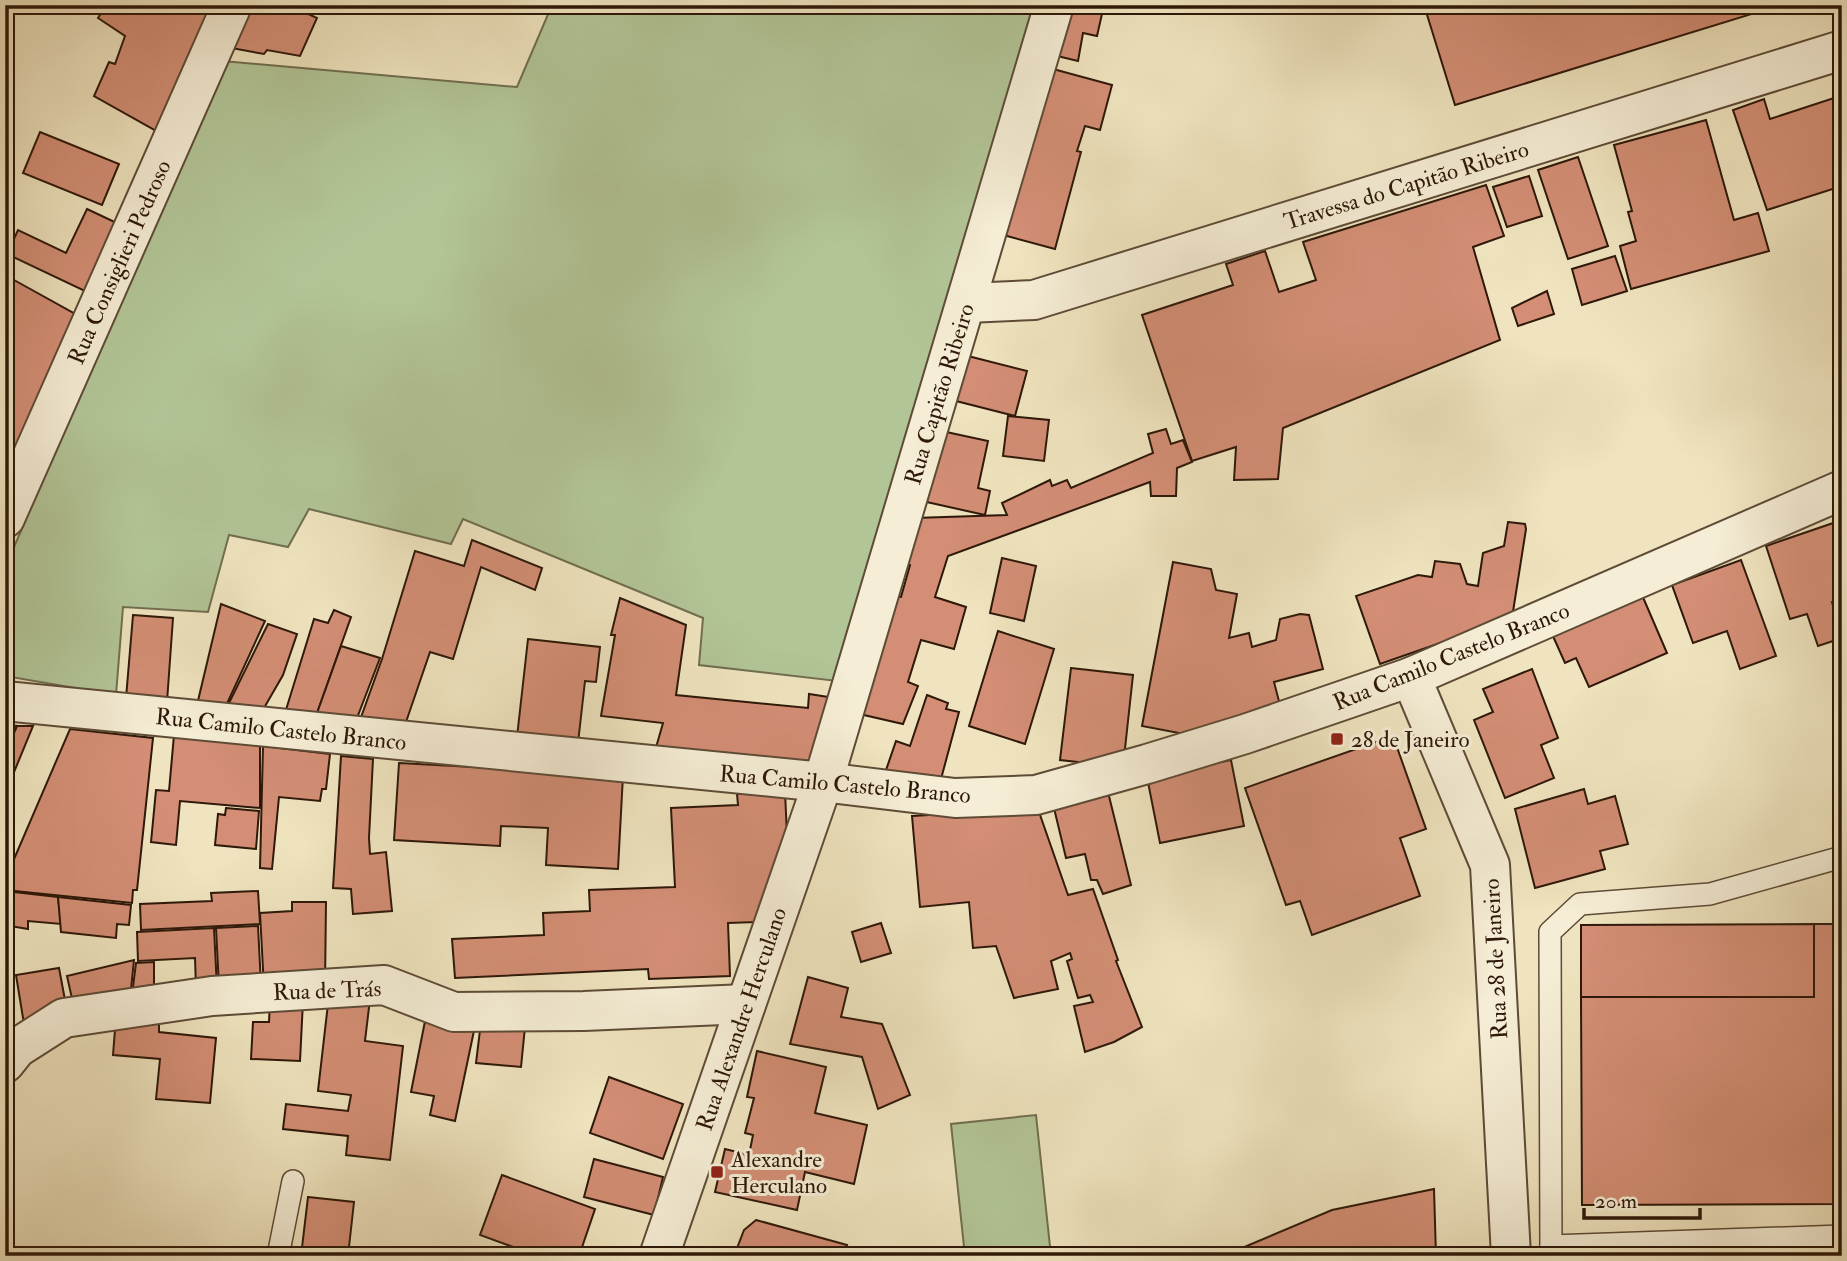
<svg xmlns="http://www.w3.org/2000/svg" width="1847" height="1261" viewBox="0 0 1847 1261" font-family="'IM FELL Double Pica',serif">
	<rect width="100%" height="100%" fill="#efe4bf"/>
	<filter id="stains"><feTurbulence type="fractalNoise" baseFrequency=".00286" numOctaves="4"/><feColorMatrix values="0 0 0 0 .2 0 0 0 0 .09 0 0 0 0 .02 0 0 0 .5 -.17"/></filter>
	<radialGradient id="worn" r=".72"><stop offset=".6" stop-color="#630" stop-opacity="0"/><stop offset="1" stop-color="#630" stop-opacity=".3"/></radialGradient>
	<g fill="#b2c597" stroke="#706e50" stroke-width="2">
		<path d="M552 5H1035L837 681 699 665 703 618 463 519 451 544 309 509 288 547 229 535 208 612 123 607 116 695 5 676V568L223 61 517 87Z"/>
		<path d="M1036 1115 1051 1256H965L951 1124Z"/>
	</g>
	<g fill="#d38e75" stroke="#2e1809" stroke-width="2">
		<path d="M106 5H214L160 133 94 96 109 62 115 64 125 36 98 18Z"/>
		<path d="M243 5H289L317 18 300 56 267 50 264 54 226 47Z"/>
		<path d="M1064 5H1104L1097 36 1083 33 1078 61 1053 55Z"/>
		<path d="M1424 5H1781L1455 105Z"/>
		<path d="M1042 66 1112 85 1100 130 1085 126 1077 151 1081 152 1055 249 996 233Z"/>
		<path d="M1834 98 1842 121V186L1767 210 1733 110 1764 99 1770 119Z"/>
		<path d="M1706 120 1734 220 1758 213 1769 251 1631 289 1620 246 1636 241 1628 212 1632 211 1614 145Z"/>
		<path d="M40 132 119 164 102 205 23 173Z"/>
		<path d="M1578 157 1608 246 1568 259 1538 170Z"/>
		<path d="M1529 176 1542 216 1507 227 1493 187Z"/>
		<path d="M1486 185 1504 236 1473 247 1500 340 1283 428 1278 479 1234 480 1236 447 1192 461 1142 315 1233 285 1226 264 1265 251 1279 292 1316 280 1303 242Z"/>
		<path d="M87 209 121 225 89 293 7 254 18 230 66 253Z"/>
		<path d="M1615 256 1627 291 1582 305 1572 269Z"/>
		<path d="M5 275 86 320 5 472Z"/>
		<path d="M1547 291 1554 314 1518 326 1512 308Z"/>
		<path d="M964 355 1027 371 1015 416 952 400Z"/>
		<path d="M1008 416 1049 420 1044 461 1003 456Z"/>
		<path d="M1166 429 1171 444 1183 440 1192 462 1177 468 1176 496H1151L1150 482 948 556 935 597 966 607 954 649 921 640 908 682 918 686 903 724 855 713 890 596 901 597 910 565 899 561 914 518 1007 515 1002 503 1050 480 1052 486 1067 480 1071 488 1153 453 1148 434Z"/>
		<path d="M937 430 988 441 978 488 990 491 985 515 922 501Z"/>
		<path d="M1842 520V598L1832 602 1842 638 1818 646 1807 614 1790 619 1766 546Z"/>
		<path d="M1508 522 1525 524 1526 529 1512 618 1380 664 1356 596 1418 575 1432 577 1435 561 1460 564 1467 584 1478 586 1483 553 1504 546Z"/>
		<path d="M472 540 542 568 535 590 481 567 453 659 430 652 406 722 360 720 382 659 415 551 464 566Z"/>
		<path d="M1002 558 1036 566 1024 621 990 613Z"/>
		<path d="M1741 560 1776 656 1740 669 1727 631 1693 643 1672 585Z"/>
		<path d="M1173 562 1211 569 1216 590 1237 594 1229 638 1249 633 1252 647 1276 640 1280 619 1300 614 1309 615 1323 669 1274 682 1281 709 1184 734 1142 726Z"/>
		<path d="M1642 595 1667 653 1589 687 1576 658 1565 663 1552 634Z"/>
		<path d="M620 598 686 625 676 695 808 708 809 694 835 698 820 766 655 751 663 723 601 716 615 635H611Z"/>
		<path d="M221 604 265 621 225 708 197 705Z"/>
		<path d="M334 610 351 617 316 716 285 713 314 619 328 623Z"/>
		<path d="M133 615 173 618 167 702 126 698Z"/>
		<path d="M268 624 297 634 283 675 264 708 227 707Z"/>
		<path d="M998 631 1054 649 1025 744 969 726Z"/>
		<path d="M528 639 600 647 596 682 585 681 578 743 517 737Z"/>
		<path d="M341 646 380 658 357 718 316 716Z"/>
		<path d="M1071 668 1133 675 1123 767 1060 760Z"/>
		<path d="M1532 669 1558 738 1541 745 1554 778 1505 798 1474 720 1493 712 1483 689Z"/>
		<path d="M927 695 948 703 946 709 959 712 941 779 885 773 896 741 910 746Z"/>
		<path d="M5 725 17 726 5 754Z"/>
		<path d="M17 726H33L5 794V754Z"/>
		<path d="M70 729 153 738 137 890H133L132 903 5 890V880Z"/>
		<path d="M174 735 260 743V808L180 801 176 845 151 842 156 790 169 791Z"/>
		<path d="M1393 736 1426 829 1400 838 1420 896 1312 935 1300 901 1286 905 1245 788Z"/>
		<path d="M263 746 330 754 326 789H322L320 801 279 797 272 869 260 868Z"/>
		<path d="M341 756 373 759 369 838 370 854 386 852 392 911 353 914 351 889 333 888Z"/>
		<path d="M1231 760 1244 826 1160 843 1147 777Z"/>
		<path d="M399 763 623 775 618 869 546 865 548 828 501 826 500 846 394 840Z"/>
		<path d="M1584 789 1588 804 1615 796 1628 844 1600 851 1605 869 1535 888 1515 809Z"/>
		<path d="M785 792 791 921 728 923 730 976 649 979 648 969 455 978 452 939 544 935 543 913 590 911 589 890 675 887 671 808 738 805 737 794Z"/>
		<path d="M1108 792 1131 885 1103 894 1097 880H1091L1085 854 1066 858 1053 804Z"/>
		<path d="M226 808 259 811 256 849 215 845 218 814 225 815Z"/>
		<path d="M1038 809 1068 895 1093 889 1118 960 1116 961 1142 1027 1114 1042 1085 1052 1074 1006 1093 1002 1090 995 1078 998 1067 961 1072 959 1070 953 1051 961 1058 989 1014 998 996 946 973 948 969 902 920 907 912 816Z"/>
		<path d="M5 891 58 897 61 924 28 921V929L10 926Z"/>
		<path d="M258 891 260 924 141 930 140 904 212 901 211 893Z"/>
		<path d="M58 897 131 905 129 925 117 924 116 938 61 932Z"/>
		<path d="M292 902H326L325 985 264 988 260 913 292 911Z"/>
		<path d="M881 923 891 953 861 962 852 932Z"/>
		<path d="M1814 924V997H1581V925Z"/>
		<path d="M1814 924H1842V1204L1582 1205 1581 997H1814Z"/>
		<path d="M258 926 261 985 219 987 216 928Z"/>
		<path d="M214 928 217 988 196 989 195 958 138 961 137 932Z"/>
		<path d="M134 960 130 999 75 1012 67 976Z"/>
		<path d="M154 962V993L132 995 136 963Z"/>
		<path d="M59 968 68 1016 24 1024 16 975Z"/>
		<path d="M808 977 848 988 841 1017 882 1024 910 1095 878 1109 862 1057 790 1044Z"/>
		<path d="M329 995 370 999 365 1041 403 1046 390 1160 346 1155 348 1136 283 1129 286 1104 348 1111 351 1095 318 1091Z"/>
		<path d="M270 1000 303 1001 300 1061 251 1059 253 1022H269Z"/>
		<path d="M426 1016 475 1026 455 1121 430 1115 434 1096 411 1092Z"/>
		<path d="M116 1017 159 1021V1032L216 1038 210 1103 156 1099 160 1059 113 1055Z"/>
		<path d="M481 1022 525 1027 521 1067 476 1063Z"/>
		<path d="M757 1051 826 1067 815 1113 867 1125 854 1184 805 1172 797 1210 715 1192 725 1149 749 1155 753 1135 745 1133 754 1098 747 1097Z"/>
		<path d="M609 1077 683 1104 663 1159 590 1133Z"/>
		<path d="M594 1159 663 1177 654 1215 584 1197Z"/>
		<path d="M502 1175 595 1209 579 1256H538L480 1235Z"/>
		<path d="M1434 1189 1436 1256H1223L1332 1210Z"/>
		<path d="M308 1197 354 1202 348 1256H301Z"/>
		<path d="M756 1220 847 1245 843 1256H734L744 1230Z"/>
	</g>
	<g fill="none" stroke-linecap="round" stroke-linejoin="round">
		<g stroke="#5e4b36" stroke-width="24">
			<g id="service">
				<path d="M1551 1246 1842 1236"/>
				<path d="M278 1256 293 1181"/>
				<path d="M1551 1256 1550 932 1580 904 1710 894 1842 857"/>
			</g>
		</g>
		<g stroke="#5e4b36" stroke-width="42">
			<g id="minor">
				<path d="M967 303 1034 300 1842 50"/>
				<path d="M5 518 232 5"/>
				<path d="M5 701 823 782 955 798 1036 795 1147 764 1245 734 1411 677"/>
				<path d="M5 1063 17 1048 64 1018 212 996 384 985 454 1012 584 1011 746 1004"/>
				<path d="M659 1256 823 782 1054 5"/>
			</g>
		</g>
		<g stroke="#5e4b36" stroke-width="42">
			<path id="tertiary" d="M1511 1256 1490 865 1411 677 1842 490"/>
		</g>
		<use href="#service" stroke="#f5edd5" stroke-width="21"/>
		<use href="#minor" stroke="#f5edd5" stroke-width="38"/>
		<use href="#tertiary" stroke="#f5edd5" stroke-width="38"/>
	</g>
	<g fill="#8f2418" stroke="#f5edd5" stroke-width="2.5">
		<rect x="1330" y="732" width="14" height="14" rx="3.5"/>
		<rect x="710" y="1165" width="14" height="14" rx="3.5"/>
	</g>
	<g text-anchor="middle" stroke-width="6" stroke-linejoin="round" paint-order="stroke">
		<g font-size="23" fill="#2e1809" stroke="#f5edd5">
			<text transform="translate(1406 185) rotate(-17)" y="8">Travessa do Capitão Ribeiro</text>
			<text transform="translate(119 262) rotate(-66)" y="8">Rua Consiglieri Pedroso</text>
			<text transform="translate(939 394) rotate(-73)" y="8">Rua Capitão Ribeiro</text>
			<text transform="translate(1451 656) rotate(-22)" y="8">Rua Camilo Castelo Branco</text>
			<text transform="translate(281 729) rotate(6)" y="8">Rua Camilo Castelo Branco</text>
			<text transform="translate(845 784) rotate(5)" y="8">Rua Camilo Castelo Branco</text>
			<text transform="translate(1495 959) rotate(-93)" y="8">Rua 28 de Janeiro</text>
			<text transform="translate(327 990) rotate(-2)" y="8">Rua de Trás</text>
			<text transform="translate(741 1019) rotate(-71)" y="8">Rua Alexandre Herculano</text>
		</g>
		<g font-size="23" fill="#2e1809" stroke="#f5edd5" text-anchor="start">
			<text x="1351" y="747">28 de Janeiro</text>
			<text x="731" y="1167">Alexandre<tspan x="731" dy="26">Herculano</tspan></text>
		</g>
	</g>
	<rect width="1847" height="1261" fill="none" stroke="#efe4bf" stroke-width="28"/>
	<rect x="7" y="7" width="1833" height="1247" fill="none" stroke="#2e1809" stroke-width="3.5"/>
	<rect x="14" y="14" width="1819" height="1233" fill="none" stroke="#2e1809" stroke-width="2"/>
	<path d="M1584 1208v10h116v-10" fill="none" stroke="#2e1809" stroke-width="3.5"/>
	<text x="1595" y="1208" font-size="21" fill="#2e1809" stroke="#f5edd5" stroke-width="5" paint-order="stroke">20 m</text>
	<rect width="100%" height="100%" filter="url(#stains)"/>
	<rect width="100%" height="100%" fill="url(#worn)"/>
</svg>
